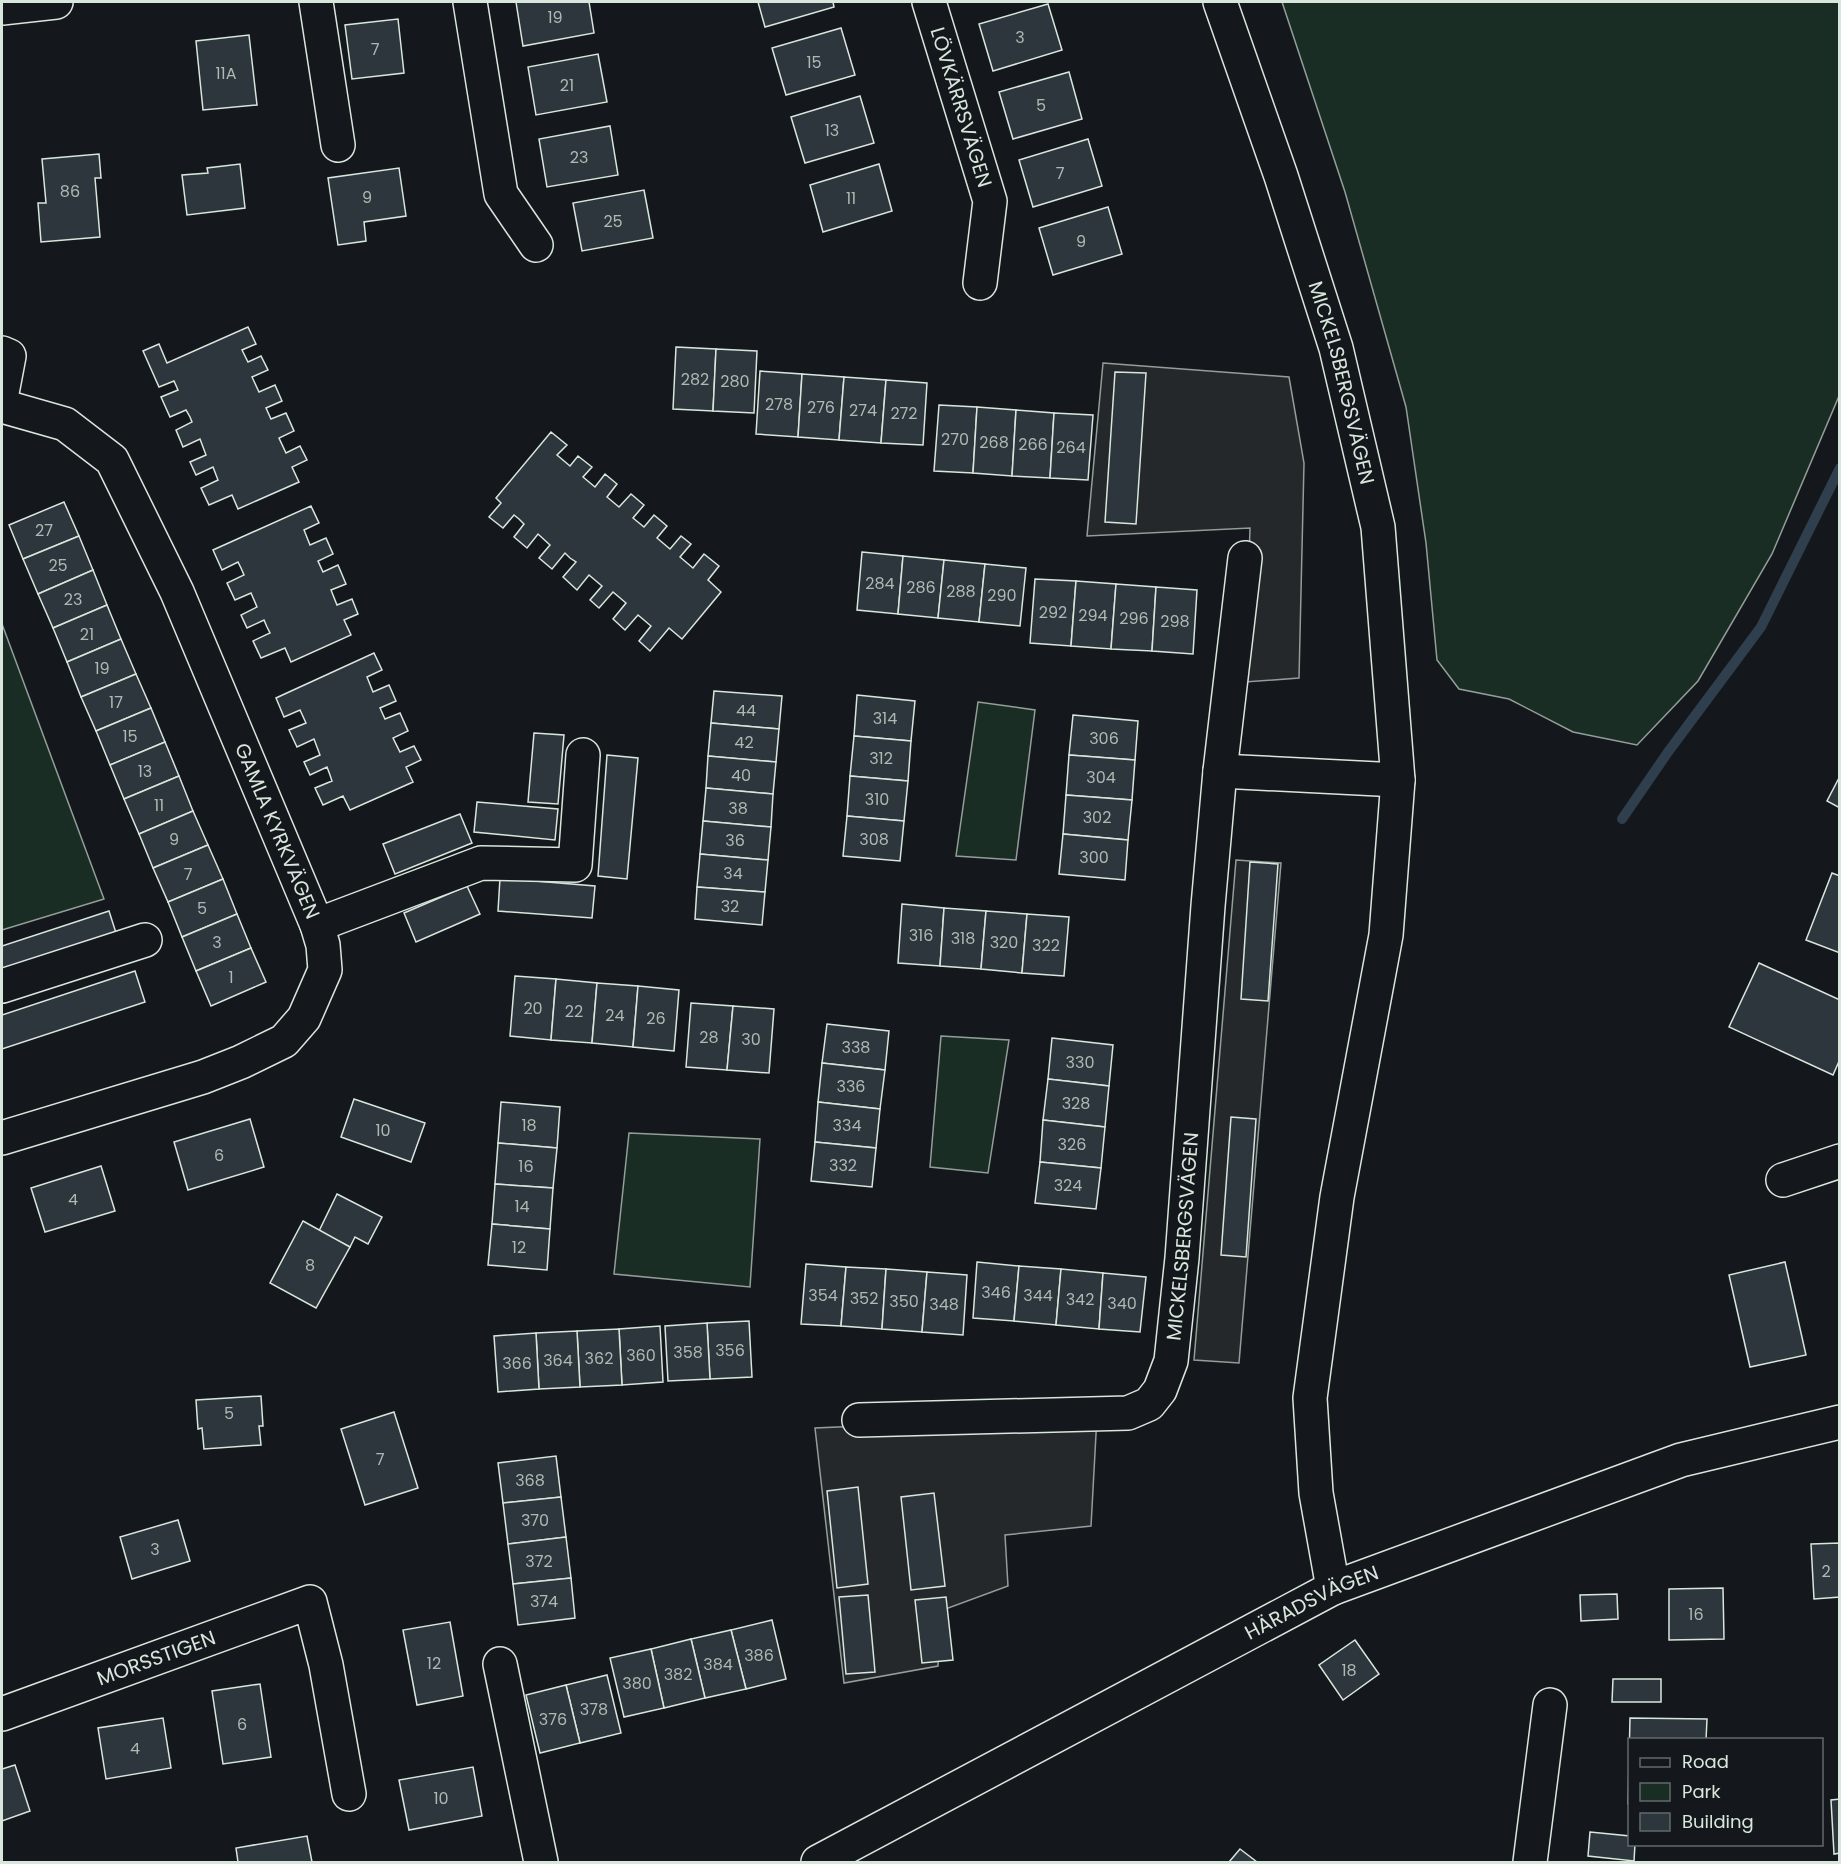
<svg xmlns="http://www.w3.org/2000/svg" width="1841" height="1864" viewBox="0 0 1841 1864" font-family="Poppins,sans-serif">
	<rect width="100%" height="100%" fill="#14181c"/>
	<g fill="#1a2d24" stroke="#939e99" stroke-width="1.5">
		<path d="M1282 2H1839V396L1772 554 1698 681 1637 745 1573 732 1509 699 1459 689 1437 660 1426 543 1406 407 1345 192Z"/>
		<path d="M2 624 104 899 2 930Z"/>
		<path d="M978 702 1035 710 1016 860 956 856Z"/>
		<path d="M941 1036 1009 1040 988 1173 930 1167Z"/>
		<path d="M629 1133 760 1139 750 1287 614 1274Z"/>
	</g>
	<g fill="#24282b" stroke="#939e99" stroke-width="1.5">
		<path d="M1103 363 1289 377 1304 463 1299 678 1245 682 1250 528 1087 536Z"/>
		<path d="M1236 860 1281 863 1239 1363 1194 1360Z"/>
		<path d="M1097 1416 1091 1526 1005 1535 1008 1586 940 1611 938 1666 844 1683 815 1428Z"/>
	</g>
	<g fill="none" stroke-linecap="round" stroke-linejoin="round">
		<path stroke="#2f3f4d" stroke-width="10" d="M1622 819 1668 752 1761 627 1840 468"/>
	</g>
	<g fill="#2c363c" stroke="#d8e6dc" stroke-width="1.5">
		<path d="M516 2H589L594 33 523 46Z"/>
		<path d="M758 2H833L834 7 765 27Z"/>
		<path d="M1048 4 1062 50 993 71 979 24Z"/>
		<path d="M398 19 404 73 352 79 345 25Z"/>
		<path d="M841 28 855 75 786 95 772 48Z"/>
		<path d="M249 35 257 105 203 110 196 41Z"/>
		<path d="M598 54 607 102 536 115 528 67Z"/>
		<path d="M1069 72 1082 119 1013 139 999 92Z"/>
		<path d="M860 96 874 143 805 163 791 117Z"/>
		<path d="M610 126 618 175 547 187 539 139Z"/>
		<path d="M1088 139 1102 186 1033 207 1019 160Z"/>
		<path d="M99 154 101 178H95L100 237 41 242 38 203H46L42 159Z"/>
		<path d="M240 164 245 208 187 215 182 175 208 173 207 168Z"/>
		<path d="M879 164 892 211 823 232 810 185Z"/>
		<path d="M399 168 406 216 364 222 366 241 338 245 328 178Z"/>
		<path d="M644 190 653 238 582 251 573 203Z"/>
		<path d="M1108 207 1122 254 1053 275 1039 228Z"/>
		<path d="M248 327 256 344 242 350 248 362 261 356 268 370 252 377 259 392 275 385 282 401 266 408 271 419 286 413 294 431 279 438 286 453 300 446 307 460 292 467 299 482 238 509 232 495 209 505 201 488 218 480 213 467 196 475 190 462 206 455 200 439 183 447 176 430 192 422 190 417 186 410 170 417 161 397 178 390 174 381 159 387 143 351 159 344 167 363Z"/>
		<path d="M676 347 716 349 713 411 673 409Z"/>
		<path d="M716 349 757 351 754 413 713 411Z"/>
		<path d="M760 371 802 374 798 437 756 434Z"/>
		<path d="M1115 372 1146 373 1136 524 1105 522Z"/>
		<path d="M802 374 844 377 839 440 798 437Z"/>
		<path d="M844 377 886 380 881 443 839 440Z"/>
		<path d="M886 380 927 383 923 445 881 443Z"/>
		<path d="M939 405 977 407 973 473 934 471Z"/>
		<path d="M977 407 1016 410 1012 476 973 473Z"/>
		<path d="M1016 410 1054 413 1050 478 1012 476Z"/>
		<path d="M1054 413 1093 415 1088 480 1050 478Z"/>
		<path d="M551 432 567 445 557 455 570 466 578 456 592 467 583 477 595 487 605 474 617 484 607 497 619 507 631 494 644 505 633 518 644 527 654 515 667 526 657 538 670 549 681 536 691 544 680 557 693 568 704 554 719 566 708 580 721 592 682 639 669 628 650 651 639 641 651 626 638 615 625 630 613 619 626 603 613 592 599 608 590 600 602 586 589 575 577 590 563 577 576 562 570 558 565 553 552 569 539 558 550 545 538 534 527 548 514 537 524 524 519 519 514 515 503 528 489 517 501 503 496 498Z"/>
		<path d="M64 502 79 536 23 559 9 525Z"/>
		<path d="M311 506 319 523 304 530 310 545 326 538 333 554 318 561 323 572 338 565 346 584 331 590 337 605 352 599 358 614 344 620 351 635 291 662 285 648 261 658 253 641 270 633 267 627 264 620 247 628 241 615 257 607 251 593 235 600 227 583 244 575 241 568 238 562 222 570 213 550Z"/>
		<path d="M79 536 93 570 38 594 23 559Z"/>
		<path d="M862 552 903 556 898 614 857 610Z"/>
		<path d="M903 556 944 560 938 618 898 614Z"/>
		<path d="M944 560 985 564 979 622 938 618Z"/>
		<path d="M985 564 1026 568 1020 626 979 622Z"/>
		<path d="M93 570 107 605 53 628 38 594Z"/>
		<path d="M1035 579 1076 581 1071 646 1030 643Z"/>
		<path d="M1076 581 1116 584 1111 649 1071 646Z"/>
		<path d="M1116 584 1156 587 1152 651 1111 649Z"/>
		<path d="M1156 587 1197 590 1193 654 1152 651Z"/>
		<path d="M107 605 121 639 67 662 53 628Z"/>
		<path d="M121 639 136 674 81 697 67 662Z"/>
		<path d="M374 653 382 670 367 677 373 692 389 685 396 701 380 708 385 719 400 713 408 731 393 738 400 752 414 746 421 760 406 767 413 782 350 810 343 796 323 805 315 788 332 781 330 775 327 767 310 775 304 762 320 755 314 739 297 747 289 730 306 723 300 710 284 717 276 698Z"/>
		<path d="M136 674 151 708 96 731 81 697Z"/>
		<path d="M714 691 782 696 779 729 711 723Z"/>
		<path d="M857 695 915 701 911 741 854 736Z"/>
		<path d="M151 708 165 742 110 765 96 731Z"/>
		<path d="M1073 715 1138 721 1135 760 1069 755Z"/>
		<path d="M711 723 779 729 776 762 708 756Z"/>
		<path d="M534 733 564 735 558 804 528 802Z"/>
		<path d="M854 736 911 741 908 781 850 776Z"/>
		<path d="M165 742 179 776 124 799 110 765Z"/>
		<path d="M607 755 638 758 627 879 598 876Z"/>
		<path d="M1069 755 1135 760 1132 800 1066 795Z"/>
		<path d="M708 756 776 762 773 794 706 788Z"/>
		<path d="M179 776 193 811 139 834 124 799Z"/>
		<path d="M850 776 908 781 904 821 847 816Z"/>
		<path d="M1840 776V808L1827 801Z"/>
		<path d="M706 788 773 794 771 827 703 821Z"/>
		<path d="M1066 795 1132 800 1128 840 1063 834Z"/>
		<path d="M477 802 558 809 555 840 474 832Z"/>
		<path d="M193 811 208 845 153 868 139 834Z"/>
		<path d="M460 814 472 843 395 874 383 844Z"/>
		<path d="M847 816 904 821 900 861 843 856Z"/>
		<path d="M703 821 771 827 768 860 700 854Z"/>
		<path d="M1063 834 1128 840 1125 880 1059 874Z"/>
		<path d="M208 845 223 879 168 902 153 868Z"/>
		<path d="M700 854 768 860 765 892 697 887Z"/>
		<path d="M1250 862 1278 864 1268 1001 1241 999Z"/>
		<path d="M1832 873 1840 876V953L1806 940Z"/>
		<path d="M500 878 595 886 592 918 498 911Z"/>
		<path d="M223 879 237 914 182 937 168 902Z"/>
		<path d="M467 886 480 914 416 942 404 913Z"/>
		<path d="M697 887 765 892 762 925 695 919Z"/>
		<path d="M902 904 944 908 940 966 898 963Z"/>
		<path d="M944 908 986 911 981 969 940 966Z"/>
		<path d="M109 911 117 936 2 973V946Z"/>
		<path d="M986 911 1027 914 1022 973 981 969Z"/>
		<path d="M237 914 251 948 196 971 182 937Z"/>
		<path d="M1027 914 1069 917 1064 976 1022 973Z"/>
		<path d="M251 948 266 982 211 1006 196 971Z"/>
		<path d="M1759 963 1840 1000V1059L1833 1075 1729 1027Z"/>
		<path d="M135 971 145 1002 2 1049V1015Z"/>
		<path d="M515 976 556 979 551 1040 510 1036Z"/>
		<path d="M556 979 597 983 592 1043 551 1040Z"/>
		<path d="M597 983 638 986 633 1047 592 1043Z"/>
		<path d="M638 986 679 990 674 1051 633 1047Z"/>
		<path d="M691 1003 733 1006 727 1070 686 1067Z"/>
		<path d="M733 1006 774 1009 769 1073 727 1070Z"/>
		<path d="M827 1024 889 1031 885 1070 822 1063Z"/>
		<path d="M1052 1038 1113 1045 1109 1086 1048 1079Z"/>
		<path d="M822 1063 885 1070 880 1109 818 1102Z"/>
		<path d="M1048 1079 1109 1086 1105 1127 1043 1120Z"/>
		<path d="M354 1099 425 1123 411 1162 341 1137Z"/>
		<path d="M501 1102 560 1107 557 1148 498 1143Z"/>
		<path d="M818 1102 880 1109 876 1148 815 1142Z"/>
		<path d="M1231 1117 1256 1119 1246 1257 1221 1255Z"/>
		<path d="M250 1119 264 1167 188 1190 174 1142Z"/>
		<path d="M1043 1120 1105 1127 1101 1168 1040 1162Z"/>
		<path d="M815 1142 876 1148 872 1187 811 1181Z"/>
		<path d="M498 1143 557 1148 553 1188 495 1184Z"/>
		<path d="M1040 1162 1101 1168 1096 1209 1035 1203Z"/>
		<path d="M101 1166 115 1211 45 1232 31 1188Z"/>
		<path d="M495 1184 553 1188 550 1229 492 1224Z"/>
		<path d="M337 1194 382 1217 368 1244 355 1237 350 1247 319 1231Z"/>
		<path d="M303 1221 350 1247 316 1308 270 1283Z"/>
		<path d="M492 1224 550 1229 547 1270 488 1265Z"/>
		<path d="M977 1262 1019 1266 1014 1321 973 1318Z"/>
		<path d="M1785 1262 1806 1355 1750 1367 1729 1275Z"/>
		<path d="M806 1264 846 1267 841 1326 801 1324Z"/>
		<path d="M1019 1266 1061 1269 1056 1325 1014 1321Z"/>
		<path d="M846 1267 886 1269 882 1329 841 1326Z"/>
		<path d="M886 1269 927 1272 922 1332 882 1329Z"/>
		<path d="M1061 1269 1103 1273 1099 1329 1056 1325Z"/>
		<path d="M927 1272 967 1275 963 1335 922 1332Z"/>
		<path d="M1103 1273 1146 1277 1140 1332 1099 1329Z"/>
		<path d="M749 1321 752 1377 710 1379 707 1323Z"/>
		<path d="M707 1323 710 1379 668 1381 665 1326Z"/>
		<path d="M660 1326 663 1382 622 1385 619 1329Z"/>
		<path d="M619 1329 622 1385 580 1387 577 1331Z"/>
		<path d="M577 1331 580 1387 539 1389 536 1333Z"/>
		<path d="M536 1333 539 1389 498 1392 494 1336Z"/>
		<path d="M261 1396 263 1426H259L261 1445 204 1449 202 1428 198 1429 196 1400Z"/>
		<path d="M394 1412 418 1488 365 1505 341 1429Z"/>
		<path d="M556 1456 561 1497 503 1503 498 1463Z"/>
		<path d="M858 1487 868 1584 837 1588 827 1491Z"/>
		<path d="M934 1493 945 1586 911 1590 901 1497Z"/>
		<path d="M561 1497 566 1537 508 1544 503 1503Z"/>
		<path d="M178 1520 190 1561 132 1579 120 1537Z"/>
		<path d="M566 1537 571 1578 513 1584 508 1544Z"/>
		<path d="M1840 1543V1597L1814 1599 1811 1544Z"/>
		<path d="M571 1578 575 1618 518 1625 513 1584Z"/>
		<path d="M1723 1588 1724 1639 1669 1640V1589Z"/>
		<path d="M1617 1594 1618 1619 1581 1621 1580 1595Z"/>
		<path d="M868 1595 875 1672 846 1674 839 1597Z"/>
		<path d="M946 1597 953 1660 922 1663 915 1600Z"/>
		<path d="M772 1620 786 1679 746 1689 731 1630Z"/>
		<path d="M450 1622 463 1696 417 1705 403 1630Z"/>
		<path d="M731 1630 746 1689 705 1698 691 1639Z"/>
		<path d="M691 1639 705 1698 664 1708 651 1649Z"/>
		<path d="M1355 1640 1379 1674 1343 1700 1319 1665Z"/>
		<path d="M651 1649 664 1708 624 1717 610 1658Z"/>
		<path d="M607 1675 621 1733 580 1743 566 1685Z"/>
		<path d="M1613 1679H1661V1702H1612Z"/>
		<path d="M260 1684 271 1757 223 1764 212 1691Z"/>
		<path d="M566 1685 580 1743 540 1753 526 1695Z"/>
		<path d="M163 1718 171 1768 106 1779 98 1728Z"/>
		<path d="M1630 1718 1707 1719 1706 1740H1630V1804H1628Z"/>
		<path d="M15 1765 30 1811 2 1821V1769Z"/>
		<path d="M473 1767 482 1816 409 1830 399 1780Z"/>
		<path d="M1840 1799V1853L1834 1854 1831 1800Z"/>
		<path d="M1590 1832 1630 1836V1844H1635L1634 1861 1588 1856Z"/>
		<path d="M307 1836 312 1862H238L236 1848Z"/>
		<path d="M1240 1849 1257 1862H1229Z"/>
	</g>
	<g fill="none" stroke-linecap="round" stroke-linejoin="round">
		<g stroke="#d8e6dc" stroke-width="36">
			<g id="minor">
				<path d="M316 2 338 145"/>
				<path d="M470 2 501 194 536 245"/>
				<path id="s1" d="M929 2 990 201 980 283"/>
				<path id="s2" d="M1220 2 1281 176 1336 348 1378 527 1398 780 1386 935 1337 1197 1310 1398 1316 1493 1333 1588"/>
				<path d="M2 8 56 2"/>
				<path d="M2 353 9 356 2 393"/>
				<path id="s3" d="M2 406 65 424 112 460 177 592 317 925 323 945 325 970 304 1018 284 1041 241 1062 203 1077 2 1138"/>
				<path d="M1220 771 1398 780"/>
				<path d="M317 925 481 863 575 865 583 755"/>
				<path d="M2 986 145 940"/>
				<path d="M1783 1180 1840 1161"/>
				<path id="s4" d="M859 1420 1128 1413 1149 1404 1160 1390 1171 1361 1182 1258 1208 906 1220 771 1245 558"/>
				<path d="M500 1664 541 1862"/>
				<path id="s5" d="M2 1714 310 1602 326 1665 349 1794"/>
				<path id="s6" d="M818 1862 1333 1588 1681 1460 1840 1422"/>
				<path d="M1530 1862 1550 1705"/>
			</g>
		</g>
		<use href="#minor" stroke="#14181c" stroke-width="33"/>
	</g>
	<g text-anchor="middle" stroke-width="4.5" stroke-linejoin="round" paint-order="stroke">
		<g font-size="16" fill="#adbab4">
			<text x="555" y="23">19</text>
			<text x="1020" y="43">3</text>
			<text x="375" y="55">7</text>
			<text x="814" y="68">15</text>
			<text x="226" y="79">11A</text>
			<text x="567" y="91">21</text>
			<text x="1041" y="111">5</text>
			<text x="832" y="136">13</text>
			<text x="579" y="163">23</text>
			<text x="1060" y="179">7</text>
			<text x="70" y="197">86</text>
			<text x="367" y="203">9</text>
			<text x="851" y="204">11</text>
			<text x="613" y="227">25</text>
			<text x="1081" y="247">9</text>
			<text x="695" y="385">282</text>
			<text x="735" y="387">280</text>
			<text x="779" y="410">278</text>
			<text x="821" y="413">276</text>
			<text x="863" y="416">274</text>
			<text x="904" y="419">272</text>
			<text x="955" y="445">270</text>
			<text x="994" y="448">268</text>
			<text x="1033" y="450">266</text>
			<text x="1071" y="453">264</text>
			<text x="44" y="536">27</text>
			<text x="58" y="571">25</text>
			<text x="880" y="589">284</text>
			<text x="921" y="593">286</text>
			<text x="961" y="597">288</text>
			<text x="1002" y="601">290</text>
			<text x="73" y="605">23</text>
			<text x="1053" y="618">292</text>
			<text x="1093" y="621">294</text>
			<text x="1134" y="624">296</text>
			<text x="1175" y="627">298</text>
			<text x="87" y="640">21</text>
			<text x="102" y="674">19</text>
			<text x="116" y="708">17</text>
			<text x="746" y="716">44</text>
			<text x="885" y="724">314</text>
			<text x="130" y="742">15</text>
			<text x="1104" y="744">306</text>
			<text x="744" y="748">42</text>
			<text x="881" y="764">312</text>
			<text x="145" y="777">13</text>
			<text x="741" y="781">40</text>
			<text x="1101" y="783">304</text>
			<text x="877" y="805">310</text>
			<text x="159" y="811">11</text>
			<text x="738" y="814">38</text>
			<text x="1097" y="823">302</text>
			<text x="174" y="845">9</text>
			<text x="874" y="845">308</text>
			<text x="735" y="846">36</text>
			<text x="1094" y="863">300</text>
			<text x="733" y="879">34</text>
			<text x="188" y="880">7</text>
			<text x="730" y="912">32</text>
			<text x="202" y="914">5</text>
			<text x="921" y="941">316</text>
			<text x="963" y="944">318</text>
			<text x="217" y="948">3</text>
			<text x="1004" y="948">320</text>
			<text x="1046" y="951">322</text>
			<text x="231" y="983">1</text>
			<text x="533" y="1014">20</text>
			<text x="574" y="1017">22</text>
			<text x="615" y="1021">24</text>
			<text x="656" y="1024">26</text>
			<text x="709" y="1043">28</text>
			<text x="751" y="1045">30</text>
			<text x="856" y="1053">338</text>
			<text x="1080" y="1068">330</text>
			<text x="851" y="1092">336</text>
			<text x="1076" y="1109">328</text>
			<text x="529" y="1131">18</text>
			<text x="847" y="1131">334</text>
			<text x="383" y="1136">10</text>
			<text x="1072" y="1150">326</text>
			<text x="219" y="1161">6</text>
			<text x="843" y="1171">332</text>
			<text x="526" y="1172">16</text>
			<text x="1068" y="1191">324</text>
			<text x="73" y="1205">4</text>
			<text x="522" y="1212">14</text>
			<text x="519" y="1253">12</text>
			<text x="310" y="1271">8</text>
			<text x="996" y="1298">346</text>
			<text x="823" y="1301">354</text>
			<text x="1038" y="1301">344</text>
			<text x="864" y="1304">352</text>
			<text x="1080" y="1305">342</text>
			<text x="904" y="1307">350</text>
			<text x="1122" y="1309">340</text>
			<text x="944" y="1310">348</text>
			<text x="730" y="1356">356</text>
			<text x="688" y="1358">358</text>
			<text x="641" y="1361">360</text>
			<text x="599" y="1364">362</text>
			<text x="558" y="1366">364</text>
			<text x="517" y="1369">366</text>
			<text x="229" y="1419">5</text>
			<text x="380" y="1465">7</text>
			<text x="530" y="1486">368</text>
			<text x="535" y="1526">370</text>
			<text x="155" y="1555">3</text>
			<text x="539" y="1567">372</text>
			<text x="1826" y="1577">2</text>
			<text x="544" y="1607">374</text>
			<text x="1696" y="1620">16</text>
			<text x="759" y="1661">386</text>
			<text x="434" y="1669">12</text>
			<text x="718" y="1670">384</text>
			<text x="1349" y="1676">18</text>
			<text x="678" y="1680">382</text>
			<text x="637" y="1689">380</text>
			<text x="594" y="1715">378</text>
			<text x="553" y="1725">376</text>
			<text x="242" y="1730">6</text>
			<text x="135" y="1754">4</text>
			<text x="441" y="1804">10</text>
		</g>
		<g font-size="20" fill="#d8e6dc" stroke="#14181c">
			<text dy="7" stroke="none"><textPath href="#s1" startOffset="110">LÖVKÄRRSVÄGEN</textPath></text>
			<text dy="7" stroke="none"><textPath href="#s2" startOffset="400">MICKELSBERGSVÄGEN</textPath></text>
			<text dy="7" stroke="none"><textPath href="#s3" startOffset="531">GAMLA KYRKVÄGEN</textPath></text>
			<text dy="7" stroke="none"><textPath href="#s4" startOffset="466">MICKELSBERGSVÄGEN</textPath></text>
			<text dy="7" stroke="none"><textPath href="#s6" startOffset="558">HÄRADSVÄGEN</textPath></text>
			<text dy="7" stroke="none"><textPath href="#s5" startOffset="164">MORSSTIGEN</textPath></text>
		</g>
	</g>
	<rect width="1841" height="1864" fill="none" stroke="#d8e6dc" stroke-width="6"/>
	<rect x="1628" y="1738" width="195" height="108" fill="#14181c" stroke="#626a69" stroke-width="1.5"/>
	<rect x="1640" y="1758" width="30" height="9" fill="#14181c" stroke="#626a69" stroke-width="1.5"/>
	<text x="1682" y="1768" font-size="18" fill="#d8e6dc">Road</text>
	<rect x="1640" y="1783" width="30" height="18" fill="#1a2d24" stroke="#626a69" stroke-width="1.5"/>
	<text x="1682" y="1798" font-size="18" fill="#d8e6dc">Park</text>
	<rect x="1640" y="1813" width="30" height="18" fill="#2c363c" stroke="#626a69" stroke-width="1.5"/>
	<text x="1682" y="1828" font-size="18" fill="#d8e6dc">Building</text>
</svg>
